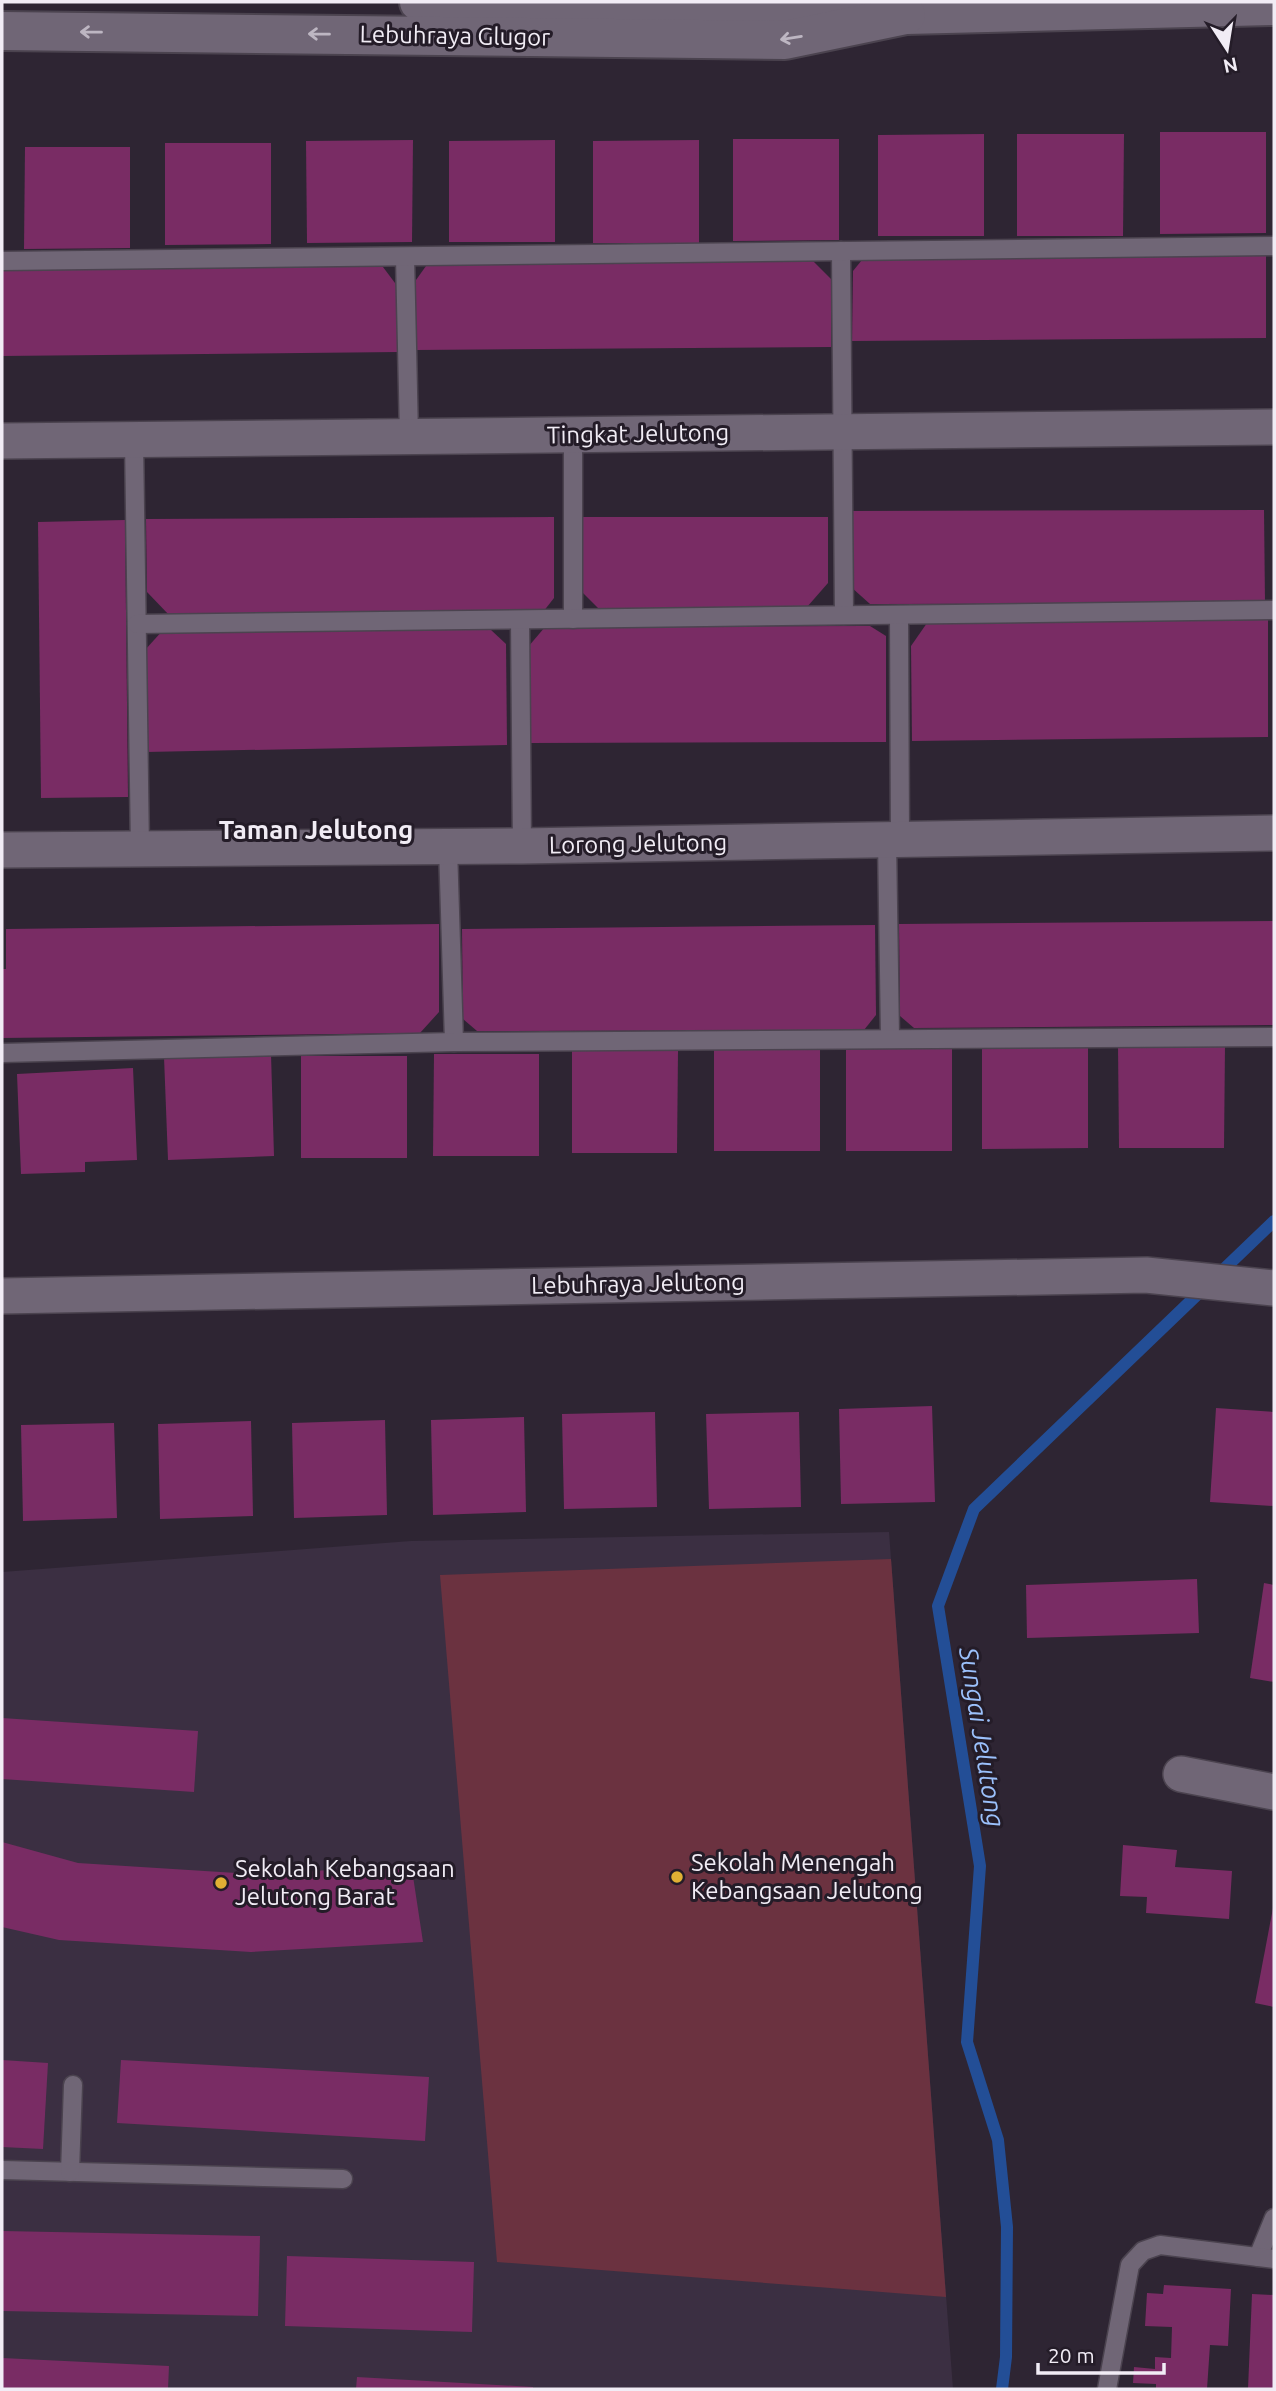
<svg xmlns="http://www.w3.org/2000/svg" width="1276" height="2391" viewBox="0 0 1276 2391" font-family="Ubuntu,sans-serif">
	<rect width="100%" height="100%" fill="#2e2533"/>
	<path fill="#3b2f42" d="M889 1532 953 2389H2V1572L411 1541Z"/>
	<path fill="#6b3240" d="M891 1559 946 2297 497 2262 440 1575Z"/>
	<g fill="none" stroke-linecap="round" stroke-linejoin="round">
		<path stroke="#234e96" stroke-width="12" d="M1002 2389 1006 2357 1007 2227 998 2140 967 2042 980 1866 938 1606 974 1509 1274 1221"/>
	</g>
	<g fill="#792c64">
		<path d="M1160 132H1266V233L1160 234Z"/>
		<path d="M984 134V236H878V135Z"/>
		<path d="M1017 134H1124L1123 236H1017Z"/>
		<path d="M733 139H839V240L733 241Z"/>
		<path d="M413 140 412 242 307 243 306 141Z"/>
		<path d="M555 140V242H449V141Z"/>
		<path d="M699 140V243H593V141Z"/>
		<path d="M165 143H271V244L165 245Z"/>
		<path d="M25 147H130V248L24 249Z"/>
		<path d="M1266 253V338L852 341 853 271 866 255Z"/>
		<path d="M810 258 831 279V347L416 350V280L426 266Z"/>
		<path d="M380 263 398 287 399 352 2 356V267Z"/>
		<path d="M1264 510 1265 603 870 604 851 587V511Z"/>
		<path d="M554 517V598L543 612 170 616 147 592 146 519Z"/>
		<path d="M583 517H828V583L807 607 599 609 583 593Z"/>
		<path d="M125 520 128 797 41 798 38 522Z"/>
		<path d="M1268 620V737L912 741 911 646 927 623Z"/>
		<path d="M870 626 886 636V742L529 743 528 647 545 627Z"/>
		<path d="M164 629H490L506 644 507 745 146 752 145 650Z"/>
		<path d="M1274 921V1025L914 1028 900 1016 899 924Z"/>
		<path d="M439 924V1012L420 1033 2 1038V969H6V929Z"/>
		<path d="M875 925 876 1015 864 1030 477 1031 463 1019 462 929Z"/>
		<path d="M1225 1045 1224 1148H1119L1118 1046Z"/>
		<path d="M982 1047H1088V1148L982 1149Z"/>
		<rect x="714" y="1049" width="106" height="102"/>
		<rect x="846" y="1049" width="106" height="102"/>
		<path d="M572 1051H678L677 1153H572Z"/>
		<path d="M271 1054 274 1156 168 1160 164 1057Z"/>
		<path d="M434 1054H539V1156H433Z"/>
		<rect x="301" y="1056" width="106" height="102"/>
		<path d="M133 1068 137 1160 85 1162V1172L21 1174 17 1074Z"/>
		<path d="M932 1406 935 1502 841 1504 839 1409Z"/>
		<path d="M1216 1408 1274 1412V1506L1210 1502Z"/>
		<path d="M655 1412 657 1507 564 1509 562 1414Z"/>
		<path d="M799 1412 801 1507 709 1509 706 1414Z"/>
		<path d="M524 1417 526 1512 433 1515 431 1420Z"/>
		<path d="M385 1420 387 1515 294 1518 292 1423Z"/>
		<path d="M251 1421 253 1516 160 1519 158 1424Z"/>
		<path d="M114 1423 117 1518 23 1521 21 1425Z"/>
		<path d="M1197 1579 1199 1633 1027 1638 1026 1585Z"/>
		<path d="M1264 1583 1274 1585V1682L1250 1678Z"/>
		<path d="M2 1718 198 1731 194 1792 2 1779Z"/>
		<path d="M2 1842 78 1863 268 1875 411 1863 423 1942 251 1952 59 1940 2 1927Z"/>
		<path d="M1123 1845 1177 1850 1175 1867 1232 1871 1229 1919 1146 1913 1147 1897 1120 1896Z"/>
		<path d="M1273 1908H1274V2007L1255 2003Z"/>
		<path d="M2 2060 48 2063 43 2149 2 2147Z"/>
		<path d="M121 2060 429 2077 425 2141 117 2123Z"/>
		<path d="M2 2231 260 2236 258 2316 2 2311Z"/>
		<path d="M287 2256 474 2262 472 2332 285 2326Z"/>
		<path d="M1164 2285 1231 2289 1228 2346 1210 2345 1207 2389H1156V2384L1133 2383 1134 2367 1155 2369V2357L1171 2358 1172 2327 1145 2326 1147 2293 1163 2294Z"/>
		<path d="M1252 2294 1274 2295V2389H1248Z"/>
		<path d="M2 2358 169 2366 168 2389H2Z"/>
		<path d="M357 2377 533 2387V2389H356Z"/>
	</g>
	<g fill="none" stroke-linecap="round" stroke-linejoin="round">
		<g stroke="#4b434f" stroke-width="21">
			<g id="service">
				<path d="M841 251 844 615"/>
				<path d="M405 257 409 436"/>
				<path d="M2 261 1274 246"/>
				<path d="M134 440 140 850"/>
				<path d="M899 615 900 840"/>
				<path d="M573 619V434"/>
				<path d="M520 620 522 846"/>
				<path d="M137 624 1274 610"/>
				<path d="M887 840 890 1037"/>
				<path d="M448 847 454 1042"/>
				<path d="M2 1053 454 1042 1274 1037"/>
				<path d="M2 2170 343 2179"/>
				<path d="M70 2172 73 2085"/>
				<path d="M1258 2257 1274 2218"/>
				<path d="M1107 2389 1130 2265 1143 2251 1160 2245 1274 2259"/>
			</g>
		</g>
		<g stroke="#4b434f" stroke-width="38">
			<g id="minor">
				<path d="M2 441 1274 427"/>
				<path d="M2 850 522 846 1274 833"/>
				<path d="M2 1296 1146 1275 1274 1288"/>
				<path d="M1181 1774 1274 1792"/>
			</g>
		</g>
		<g stroke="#4b434f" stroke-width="42">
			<g id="tertiary">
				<path d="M419 2 799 4 906 15 1274 6"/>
				<path d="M2 31 785 40 906 15"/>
			</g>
		</g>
		<use href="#service" stroke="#706676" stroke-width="18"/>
		<use href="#minor" stroke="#706676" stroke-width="35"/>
		<use href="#tertiary" stroke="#706676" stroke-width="38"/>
	</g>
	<defs><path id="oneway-shaft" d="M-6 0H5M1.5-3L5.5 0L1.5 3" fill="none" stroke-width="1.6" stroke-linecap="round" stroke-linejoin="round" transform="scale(1.75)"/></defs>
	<g stroke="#bdb6c2">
		<use href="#oneway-shaft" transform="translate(91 32) rotate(-179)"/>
		<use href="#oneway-shaft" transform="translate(319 34) rotate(-179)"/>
		<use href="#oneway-shaft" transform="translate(791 38) rotate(171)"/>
	</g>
	<g fill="#e0b034" stroke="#241c28" stroke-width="2.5">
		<circle cx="677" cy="1877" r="7"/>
		<circle cx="221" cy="1883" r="7"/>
	</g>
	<g text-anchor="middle" stroke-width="6" stroke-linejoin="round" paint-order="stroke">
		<g font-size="24" fill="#f1ecf5" stroke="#241c28">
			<text transform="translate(455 36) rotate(1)" y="8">Lebuhraya Glugor</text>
			<text transform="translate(638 434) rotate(-1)" y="8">Tingkat Jelutong</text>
			<text transform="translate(638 844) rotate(-1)" y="8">Lorong Jelutong</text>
			<text transform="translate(638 1284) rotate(-1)" y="8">Lebuhraya Jelutong</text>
		</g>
		<g font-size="24" fill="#f1ecf5" stroke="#241c28" text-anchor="start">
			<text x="691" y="1871">Sekolah Menengah<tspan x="691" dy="28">Kebangsaan Jelutong</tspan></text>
			<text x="235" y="1877">Sekolah Kebangsaan<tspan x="235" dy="28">Jelutong Barat</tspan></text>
		</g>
		<g font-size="26" font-weight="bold" fill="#f1ecf5" stroke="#241c28">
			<text x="316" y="839">Taman Jelutong</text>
		</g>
		<g font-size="26" font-style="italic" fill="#9bc0fb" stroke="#241c28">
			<text transform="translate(982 1737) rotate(81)" y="9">Sungai Jelutong</text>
		</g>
	</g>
	<rect width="1276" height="2391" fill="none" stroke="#f1ecf5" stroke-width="7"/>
	<g transform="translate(1227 49) rotate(168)" stroke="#241c28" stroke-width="5" paint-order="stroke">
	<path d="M0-5L12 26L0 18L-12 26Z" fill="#f1ecf5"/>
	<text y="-10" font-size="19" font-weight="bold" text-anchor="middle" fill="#f1ecf5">N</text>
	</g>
	<path d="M1038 2363v10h126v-10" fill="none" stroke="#f1ecf5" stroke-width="3.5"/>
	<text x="1048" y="2363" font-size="21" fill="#f1ecf5" stroke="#241c28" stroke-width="5" paint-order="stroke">20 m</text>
</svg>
